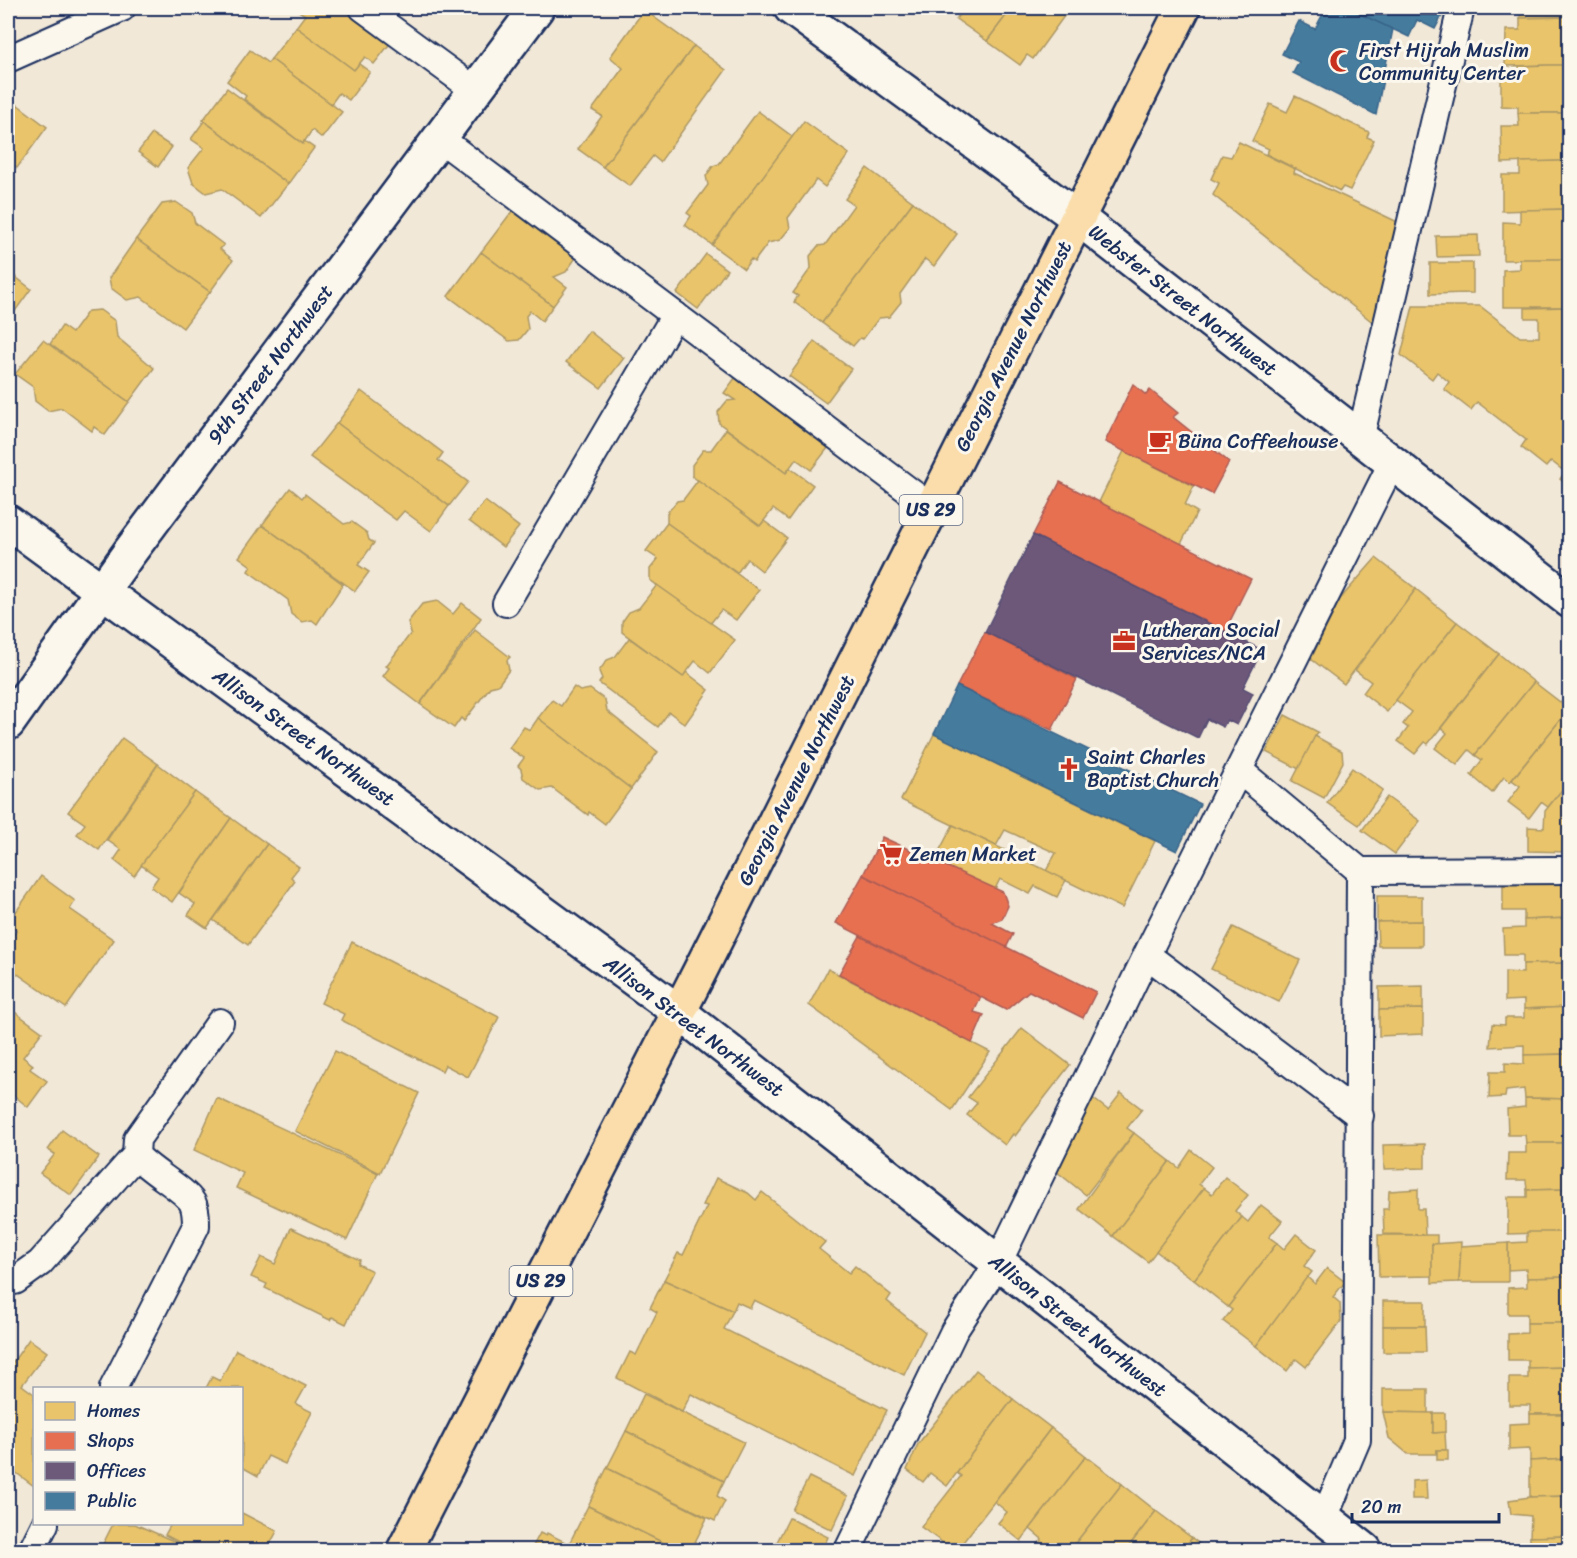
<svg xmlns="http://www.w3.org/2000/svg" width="1577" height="1558" viewBox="0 0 1577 1558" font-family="Sriracha,sans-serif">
	<rect width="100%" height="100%" fill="#f2e8d7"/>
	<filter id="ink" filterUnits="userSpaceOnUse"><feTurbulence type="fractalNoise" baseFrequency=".0167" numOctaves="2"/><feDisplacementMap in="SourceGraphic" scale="12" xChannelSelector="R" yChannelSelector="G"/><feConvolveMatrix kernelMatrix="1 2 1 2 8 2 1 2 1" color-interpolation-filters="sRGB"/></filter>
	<g filter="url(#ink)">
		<g fill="#e9c46a" stroke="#ab9766" stroke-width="1.5">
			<path d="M294 8H352L396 36 374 64 365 57 354 70 296 27 305 15Z"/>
			<path d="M957 8H1012L987 41 956 19 962 11Z"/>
			<path d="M1012 8H1070L1033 59 1027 55 1020 65 987 41Z"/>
			<path d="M1507 8H1570V17L1520 18 1521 9Z"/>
			<path d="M644 10 694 46 603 167 578 149 602 116 592 110 623 68 610 57Z"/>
			<path d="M1570 17V65L1505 66 1506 30H1520V18Z"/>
			<path d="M296 27 354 70 359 64 370 72 349 100 339 93 331 104 271 59Z"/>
			<path d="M694 46 726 70 660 162 653 156 630 186 603 167Z"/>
			<path d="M250 50 268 63 271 59 342 112 322 138 312 130 303 144 244 99 246 96 227 81Z"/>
			<path d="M1548 65H1570V113H1518V107L1501 106V78L1519 77V66Z"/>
			<path d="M227 88 303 144 304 141 314 148 288 184 203 120Z"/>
			<path d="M1295 96 1369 132 1367 137 1374 140 1350 190 1343 187 1340 191 1266 154 1269 149 1252 141 1270 104 1287 112Z"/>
			<path d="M18 105 47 127 17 168 8 161V119Z"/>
			<path d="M758 111 793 137 712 245 685 225 691 216 687 213 708 185 706 176 713 166 719 164Z"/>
			<path d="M1518 113H1570V161L1502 163 1501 126H1519Z"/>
			<path d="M204 121 288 184 261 218 222 189 206 193 193 183 188 168 204 148 191 139Z"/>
			<path d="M804 121 849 154 825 187 816 180 788 218 790 228 780 240 768 243 754 262 751 259 744 269 712 245Z"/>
			<path d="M152 134 172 147 158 167 138 152Z"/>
			<path d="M1239 142 1295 169 1294 173 1404 225 1375 324 1213 195 1219 183 1211 179 1222 155 1231 157Z"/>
			<path d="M1558 161H1570V209L1502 211V175H1520V162Z"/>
			<path d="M867 168 913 202 822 323 794 302 798 296 793 293 811 268 810 256 818 246 825 245 854 205 845 199Z"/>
			<path d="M176 202 192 213 195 223 224 245 220 249 233 260 210 292 136 239 162 204Z"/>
			<path d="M913 202 957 234 934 266 925 259 900 294 901 302 889 317 879 318 863 339 860 338 853 346 822 323Z"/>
			<path d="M516 206 574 249 575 259 566 272 554 277 567 287 553 306 481 252Z"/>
			<path d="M1570 209V259L1503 260V222L1520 223V210Z"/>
			<path d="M1478 235 1479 256 1437 257 1436 236Z"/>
			<path d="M136 239 210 292 183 328 141 297 127 300 111 288 109 278Z"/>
			<path d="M481 252 553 306 542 321 530 311 526 316 528 329 519 340 509 341 448 296Z"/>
			<path d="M706 254 727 270 698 309 677 293Z"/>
			<path d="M1520 259H1570V307H1503V270L1520 269Z"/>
			<path d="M1430 263H1473V293L1430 294Z"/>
			<path d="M8 271 31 289 8 321Z"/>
			<path d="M1413 306H1480L1520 337H1539V318H1525V308L1570 307V487L1560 479 1565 472 1551 461 1546 467 1521 447 1526 440 1477 402 1471 410 1444 389 1449 382 1437 372 1432 379 1401 355Z"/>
			<path d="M100 310 115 321 117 337 154 368 129 402 50 344 62 326 72 333 88 311Z"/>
			<path d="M589 331 624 358 601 388 566 362Z"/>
			<path d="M43 340 129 402 105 435 94 427 92 431 62 408 48 411 35 401 33 387 15 374Z"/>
			<path d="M814 341 851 369 826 403 789 376Z"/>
			<path d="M741 370 835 439 811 470 796 459 786 473 719 423 718 412 727 401 735 400 724 393Z"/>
			<path d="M361 391 443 453 438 460 468 482 449 506 337 423Z"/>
			<path d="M337 423 449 506 431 531 404 511 396 520 310 457Z"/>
			<path d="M726 429 786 473 790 468 813 485 788 520 773 509 760 526 692 476V465L703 450H711Z"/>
			<path d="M1124 451 1194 486 1185 505 1197 512 1181 544 1099 502Z"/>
			<path d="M698 480 760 526 764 521 787 538 762 571 747 559 737 573 667 523V513L677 501 683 500Z"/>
			<path d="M290 488 302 498 305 494 344 524 352 522 367 533 369 540 374 543 358 565 369 572 355 591 262 525Z"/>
			<path d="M485 501 519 527 503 547 469 521Z"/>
			<path d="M667 523 759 590 736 620 721 610 710 624 650 580V569L658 559 646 551Z"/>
			<path d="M262 525 343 584 317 624 312 620 302 622 291 614 288 600 248 571 251 566 239 557Z"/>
			<path d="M1376 558 1416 589 1344 684 1311 659 1340 599Z"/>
			<path d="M657 585 735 640 710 673 695 661 683 677 622 632V622L629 612 639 608Z"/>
			<path d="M1416 589 1457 622 1387 712 1363 693 1371 682 1355 670Z"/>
			<path d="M437 601 453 614 462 603 481 618 420 704 383 676 389 668 386 666 411 633 408 622 422 604Z"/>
			<path d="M1457 622 1499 654 1428 744 1425 742 1415 754 1398 741 1408 728 1403 724 1412 712 1396 700Z"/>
			<path d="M475 630 510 657 507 660 509 670 498 685 490 687 464 721 461 718 454 728 420 704Z"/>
			<path d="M629 638 683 677 686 672 709 690 685 724 669 712 658 727 599 683 602 679 599 671 607 660 615 657Z"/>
			<path d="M1499 654 1534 682 1475 755 1469 750 1457 765 1435 748 1447 733 1441 728Z"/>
			<path d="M1534 682 1569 709 1510 782 1504 777 1492 793 1471 775 1482 760 1475 755Z"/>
			<path d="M574 687 580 691 590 689 605 700 607 711 658 752 631 789 538 718 552 700 561 706Z"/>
			<path d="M1569 709 1570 780 1548 807 1541 802 1529 818 1508 802 1520 786 1512 780Z"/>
			<path d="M1285 715 1318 732 1299 769 1266 752Z"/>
			<path d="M538 718 631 789 605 824 589 812 588 815 552 788 540 790 523 778 521 769 518 766 524 758 509 748 524 727 530 730Z"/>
			<path d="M934 734 1155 841 1122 908 1046 871 1056 853 1005 830 996 846 901 800Z"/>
			<path d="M1315 736 1342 751 1343 762 1324 798 1292 781Z"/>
			<path d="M122 738 158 764 99 850 77 834 85 824 68 812Z"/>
			<path d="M158 764 195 792 134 876 114 860 121 850 107 840Z"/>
			<path d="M1352 768 1383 790 1359 825 1327 803Z"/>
			<path d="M1570 780V852L1528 851V827L1544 828 1545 811Z"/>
			<path d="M195 792 231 818 172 902 151 887 158 877 141 865Z"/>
			<path d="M1387 797 1420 821 1395 854 1362 830Z"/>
			<path d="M231 818 267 844 207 928 188 915 195 904 179 893Z"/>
			<path d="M953 825 1066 880 1057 897 1035 886 1030 894 1000 879 995 889 934 861Z"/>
			<path d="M267 844 299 867 291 877 295 881 248 945 213 920Z"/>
			<path d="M1570 874V918L1524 920V911H1503V885L1523 884V875Z"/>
			<path d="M41 876 75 901 70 909 114 940 66 1008 8 967V943L17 930 8 923Z"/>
			<path d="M1377 896H1422V921L1377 922Z"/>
			<path d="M1570 918V963L1523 964V955H1504L1503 929 1524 928V920Z"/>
			<path d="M1422 921V946H1378L1377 922Z"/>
			<path d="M1233 927 1300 960 1279 1002 1211 969Z"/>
			<path d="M352 942 499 1017 468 1077 445 1065 442 1071 341 1020 344 1014 321 1003Z"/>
			<path d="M1570 963V1007L1524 1009V1000L1505 1001V972L1523 973V964Z"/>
			<path d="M828 969 990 1052 952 1110 809 1005Z"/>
			<path d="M1423 986V1009L1379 1010V987Z"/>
			<path d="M8 1007 42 1032 23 1057 33 1065 30 1069 47 1081 28 1107 12 1094 8 1099Z"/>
			<path d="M1570 1007V1054L1524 1055V1045L1490 1047 1492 1024 1505 1025V1018H1524V1009Z"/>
			<path d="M1423 1009V1034L1379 1036V1010Z"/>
			<path d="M1022 1028 1070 1065 1015 1136 1013 1134 1005 1145 967 1115 977 1103 968 1097Z"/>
			<path d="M335 1051 419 1093 380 1173 295 1131Z"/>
			<path d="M1570 1054V1099L1525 1098 1524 1089 1506 1091 1505 1097 1489 1098 1490 1072H1505V1063L1524 1064V1055Z"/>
			<path d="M1121 1093 1142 1109 1127 1128 1134 1133 1086 1195 1056 1171 1091 1097 1108 1110Z"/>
			<path d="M217 1098 378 1173 347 1240 236 1188 243 1173 194 1150Z"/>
			<path d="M1525 1098 1570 1099V1143H1526L1525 1135H1508L1507 1109 1525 1107Z"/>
			<path d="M62 1130 99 1157 71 1195 40 1173 55 1154 48 1150Z"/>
			<path d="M1134 1133 1170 1161 1113 1236 1079 1209Z"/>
			<path d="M1526 1143H1570V1189L1527 1190 1526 1180H1507L1508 1153H1526Z"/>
			<path d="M1425 1144V1168L1384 1169 1383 1145Z"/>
			<path d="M1191 1150 1212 1167 1199 1184 1204 1188 1148 1262 1113 1236 1170 1161 1179 1168Z"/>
			<path d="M1225 1177 1248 1195 1235 1211 1242 1217 1194 1280 1156 1251 1204 1188 1212 1194Z"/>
			<path d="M716 1178 748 1193 756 1200 762 1192 825 1242 819 1249 849 1273 855 1266 891 1295 887 1301 925 1332 904 1375 754 1300 750 1308 737 1302 733 1311 664 1280 678 1253 683 1255 707 1206 703 1205Z"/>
			<path d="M1418 1189V1209H1424L1425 1235 1384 1234 1383 1209H1388L1389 1191Z"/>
			<path d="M1570 1189V1232L1508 1234V1197H1527V1190Z"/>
			<path d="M1261 1205 1282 1221 1269 1237 1277 1243 1228 1307 1194 1280 1242 1217 1248 1222Z"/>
			<path d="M291 1228 360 1260 358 1264 372 1271 346 1324 332 1317 330 1320 265 1288 267 1284 251 1277 261 1257 275 1264Z"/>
			<path d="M1527 1232H1570V1277L1527 1278 1526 1269 1508 1270V1243L1527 1242Z"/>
			<path d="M1296 1234 1316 1250 1304 1266 1312 1272 1256 1346 1223 1321 1232 1310 1228 1307 1277 1243 1284 1249Z"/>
			<path d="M1378 1235H1437V1244H1432V1276L1379 1277Z"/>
			<path d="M1461 1242 1459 1282 1432 1283V1244Z"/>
			<path d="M1508 1243V1282H1459L1461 1246Z"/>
			<path d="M1327 1268 1345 1282 1333 1297 1340 1303 1341 1321 1306 1367 1296 1359 1287 1371 1256 1346 1307 1277 1315 1284Z"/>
			<path d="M1570 1277V1323H1527V1314H1508V1288L1527 1287V1278Z"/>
			<path d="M664 1280 733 1311 724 1329 887 1410 855 1476 691 1394 682 1412 617 1378 630 1352 636 1355 657 1312 650 1308Z"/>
			<rect x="1383" y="1301" width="42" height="25"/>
			<path d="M1527 1323H1570V1367L1528 1368V1360H1508V1334L1527 1333Z"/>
			<path d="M1383 1326H1425L1426 1352H1383Z"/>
			<path d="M29 1339 47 1352 22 1385 34 1394V1486L15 1472 8 1483V1369Z"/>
			<path d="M236 1350 306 1386 296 1404 312 1412 285 1464 268 1456 258 1476 242 1467V1388H206L212 1377 220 1381Z"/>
			<path d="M1570 1367V1414H1530V1405H1509V1378H1528V1368Z"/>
			<path d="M976 1370 1013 1399 947 1486 930 1473 923 1482 907 1470 918 1444Z"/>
			<path d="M1383 1389H1428V1413L1383 1412Z"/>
			<path d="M644 1394 744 1442 724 1481 626 1431Z"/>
			<path d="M1013 1399 1051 1428 957 1550H953L921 1527 961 1476 957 1473Z"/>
			<path d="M1383 1412 1433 1413V1433L1445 1432 1446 1450H1437V1454H1408L1389 1438Z"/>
			<path d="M1433 1413H1445V1432L1433 1433Z"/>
			<path d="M1530 1414H1570V1459L1530 1461V1449L1509 1450V1424L1530 1423Z"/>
			<path d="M1051 1428 1086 1456 1021 1541 998 1523 1007 1512 995 1502Z"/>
			<path d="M626 1431 724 1481 717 1496 725 1501 715 1521 607 1468Z"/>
			<rect x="1437" y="1450" width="11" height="10"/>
			<path d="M1086 1456 1122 1484 1070 1550H1034L1042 1539 1030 1529Z"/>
			<path d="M1570 1459V1496L1530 1497V1461Z"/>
			<path d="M607 1468 707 1518 691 1550H678L588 1506Z"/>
			<path d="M809 1477 848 1496 832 1530 792 1510Z"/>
			<path d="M1426 1480 1427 1499H1412V1481Z"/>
			<path d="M1122 1484 1156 1511 1126 1550H1070Z"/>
			<path d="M1570 1496V1536L1530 1537 1531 1516 1511 1514 1509 1500 1530 1497Z"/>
			<path d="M588 1506 678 1550H581L569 1544Z"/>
			<path d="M1156 1511 1192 1538 1183 1550H1126Z"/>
			<path d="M242 1513 277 1531 267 1550H194L165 1535 171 1524H242Z"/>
			<path d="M789 1518 828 1537 822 1550H773Z"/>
			<path d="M113 1524H135L194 1550H100Z"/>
			<path d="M540 1533 546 1536 547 1533 581 1550H531Z"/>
			<path d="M1570 1536V1550H1536L1530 1546V1537Z"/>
			<path d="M1192 1538 1207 1550H1183Z"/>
		</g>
		<g fill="#e76f51" stroke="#aa5c55" stroke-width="1.5">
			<path d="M1133 384 1146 395 1150 390 1178 413 1173 417 1229 462 1212 494 1105 442Z"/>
			<path d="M1060 482 1251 579 1225 631 1033 535Z"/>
			<path d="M985 632 1077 679 1052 730 957 686Z"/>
			<path d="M882 837 1003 892 1008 906 1002 919 992 923 1013 934 1006 948 863 875Z"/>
			<path d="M863 875 1096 992 1083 1018 1029 991 1006 1010 836 923Z"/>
			<path d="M860 936 981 997 974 1012 984 1015 972 1043 839 974Z"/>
		</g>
		<path fill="#6d597a" stroke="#544c72" stroke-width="1.5" d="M1033 535 1262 650 1243 688 1253 693 1237 725 1227 720 1223 727 1207 719 1198 738 985 632Z"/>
		<g fill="#457b9d" stroke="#38648a" stroke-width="1.5">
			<path d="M1326 8H1348L1393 29 1376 115 1293 73 1299 62 1282 54 1299 21 1315 29Z"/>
			<path d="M1348 8H1446L1435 29 1417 20 1409 37Z"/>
			<path d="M957 686 1200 804 1177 851 934 734Z"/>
		</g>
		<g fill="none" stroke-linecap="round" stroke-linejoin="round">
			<g stroke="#1b2f5e" stroke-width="30">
				<g id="service">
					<path d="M363 8 475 90"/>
					<path d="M8 59 122 8"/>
					<path d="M439 138 932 508"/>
					<path d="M1360 439 1461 8"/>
					<path d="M506 603 675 315"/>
					<path d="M1240 771 1360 871 1357 1440 1324 1518"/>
					<path d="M1360 871 1570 870"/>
					<path d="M1147 955 1360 1116"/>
					<path d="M8 1280 15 1281 40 1263 136 1155"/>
					<path d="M113 1388 196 1226C196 1218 196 1209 192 1202 184 1189 150 1171 136 1155L137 1139 220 1022"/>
					<path d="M32 1550 45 1524"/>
					<path d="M848 1550 954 1331 998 1263 1153 942 1392 463"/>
				</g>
			</g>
			<g stroke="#1b2f5e" stroke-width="38">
				<g id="minor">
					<path d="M791 8 1078 218 1570 601"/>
					<path d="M8 723 129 553 537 8"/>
				</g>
			</g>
			<g stroke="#1b2f5e" stroke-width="38">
				<path id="tertiary" d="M8 522 679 1012 1365 1550"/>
			</g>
			<g stroke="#1b2f5e" stroke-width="38">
				<path id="trunk" d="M404 1550 700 971 1183 8"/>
			</g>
			<use href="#service" stroke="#fbf7ec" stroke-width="26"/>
			<use href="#minor" stroke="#fbf7ec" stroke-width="33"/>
			<use href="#tertiary" stroke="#fbf7ec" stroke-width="33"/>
			<use href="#trunk" stroke="#faddab" stroke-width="33"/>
		</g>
	</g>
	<defs>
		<g id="mosque-bare" transform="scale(1.8)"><path d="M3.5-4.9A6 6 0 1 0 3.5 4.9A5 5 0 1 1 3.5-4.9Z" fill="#c8321e" stroke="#fbf7ec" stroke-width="2.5" paint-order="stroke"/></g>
		<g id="cafe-bare" transform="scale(1.8)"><path d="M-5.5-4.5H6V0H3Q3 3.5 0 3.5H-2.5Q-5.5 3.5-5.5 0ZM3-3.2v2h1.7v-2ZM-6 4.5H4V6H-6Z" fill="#c8321e" stroke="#fbf7ec" stroke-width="2.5" paint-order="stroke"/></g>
		<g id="office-bare" transform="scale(1.8)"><path d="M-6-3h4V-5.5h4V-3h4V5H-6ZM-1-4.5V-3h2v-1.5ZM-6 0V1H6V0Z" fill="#c8321e" stroke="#fbf7ec" stroke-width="2.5" paint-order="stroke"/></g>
		<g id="church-bare" transform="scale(1.8)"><path d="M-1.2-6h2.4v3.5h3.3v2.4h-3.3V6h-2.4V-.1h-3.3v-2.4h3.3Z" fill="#c8321e" stroke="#fbf7ec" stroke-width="2.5" paint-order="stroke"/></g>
		<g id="supermarket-bare" transform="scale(1.8)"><path d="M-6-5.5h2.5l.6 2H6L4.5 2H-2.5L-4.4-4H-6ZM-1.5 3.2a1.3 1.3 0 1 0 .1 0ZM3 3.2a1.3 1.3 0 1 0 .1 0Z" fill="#c8321e" stroke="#fbf7ec" stroke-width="2.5" paint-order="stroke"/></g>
	</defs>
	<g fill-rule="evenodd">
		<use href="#mosque-bare" x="1341" y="61"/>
		<use href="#cafe-bare" x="1160" y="441"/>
		<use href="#office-bare" x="1124" y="641"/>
		<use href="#church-bare" x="1069" y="769"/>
		<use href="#supermarket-bare" x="891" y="854"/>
	</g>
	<g text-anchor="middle" stroke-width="6" stroke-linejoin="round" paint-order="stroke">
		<g fill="#fbf7ec" stroke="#5e6b89" stroke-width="1.5">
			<rect x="899.5" y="495" width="63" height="30" rx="4.5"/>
			<rect x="509.5" y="1266" width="63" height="30" rx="4.5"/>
		</g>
		<g font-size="18" font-weight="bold" fill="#1b2f5e">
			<text x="931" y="516">US 29</text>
			<text x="541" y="1287">US 29</text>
		</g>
		<g font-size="20" fill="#1b2f5e" stroke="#fbf7ec" text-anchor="start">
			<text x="1359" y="57">First Hijrah Muslim<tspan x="1359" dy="23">Community Center</tspan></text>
			<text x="1178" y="448">Büna Coffeehouse</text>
			<text x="1142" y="637">Lutheran Social<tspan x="1142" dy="23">Services/NCA</tspan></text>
			<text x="1087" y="764">Saint Charles<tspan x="1087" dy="23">Baptist Church</tspan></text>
			<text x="909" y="861">Zemen Market</text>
		</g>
		<g font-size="20" fill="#1b2f5e" stroke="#fbf7ec">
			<text transform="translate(1183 300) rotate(38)" y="7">Webster Street Northwest</text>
			<text transform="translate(1013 346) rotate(-63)" y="7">Georgia Avenue Northwest</text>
			<text transform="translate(270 364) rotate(-53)" y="7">9th Street Northwest</text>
			<text transform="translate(304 737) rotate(36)" y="7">Allison Street Northwest</text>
			<text transform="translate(796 780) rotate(-63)" y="7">Georgia Avenue Northwest</text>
			<text transform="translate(694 1026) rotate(37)" y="7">Allison Street Northwest</text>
			<text transform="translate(1078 1325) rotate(38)" y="7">Allison Street Northwest</text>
		</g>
	</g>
	<rect width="1577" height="1558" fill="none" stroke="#fbf7ec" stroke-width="30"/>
	<rect x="15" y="15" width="1547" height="1528" fill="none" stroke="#1b2f5e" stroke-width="2" filter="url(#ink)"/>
	<rect x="33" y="1387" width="210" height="138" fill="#fbf7ec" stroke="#a1a7b3" stroke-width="1.5"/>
	<rect x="45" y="1402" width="30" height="18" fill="#e9c46a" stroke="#a1a7b3" stroke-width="1.5"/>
	<text x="87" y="1417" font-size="18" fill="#1b2f5e">Homes</text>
	<rect x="45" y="1432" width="30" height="18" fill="#e76f51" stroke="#a1a7b3" stroke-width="1.5"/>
	<text x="87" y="1447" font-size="18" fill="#1b2f5e">Shops</text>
	<rect x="45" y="1462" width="30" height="18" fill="#6d597a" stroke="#a1a7b3" stroke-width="1.5"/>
	<text x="87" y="1477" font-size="18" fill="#1b2f5e">Offices</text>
	<rect x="45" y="1492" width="30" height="18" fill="#457b9d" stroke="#a1a7b3" stroke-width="1.5"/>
	<text x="87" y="1507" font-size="18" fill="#1b2f5e">Public</text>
	<path d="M1352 1513v9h147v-9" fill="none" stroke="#1b2f5e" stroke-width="3"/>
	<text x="1361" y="1513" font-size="18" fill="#1b2f5e" stroke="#fbf7ec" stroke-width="4.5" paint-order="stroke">20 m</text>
</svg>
